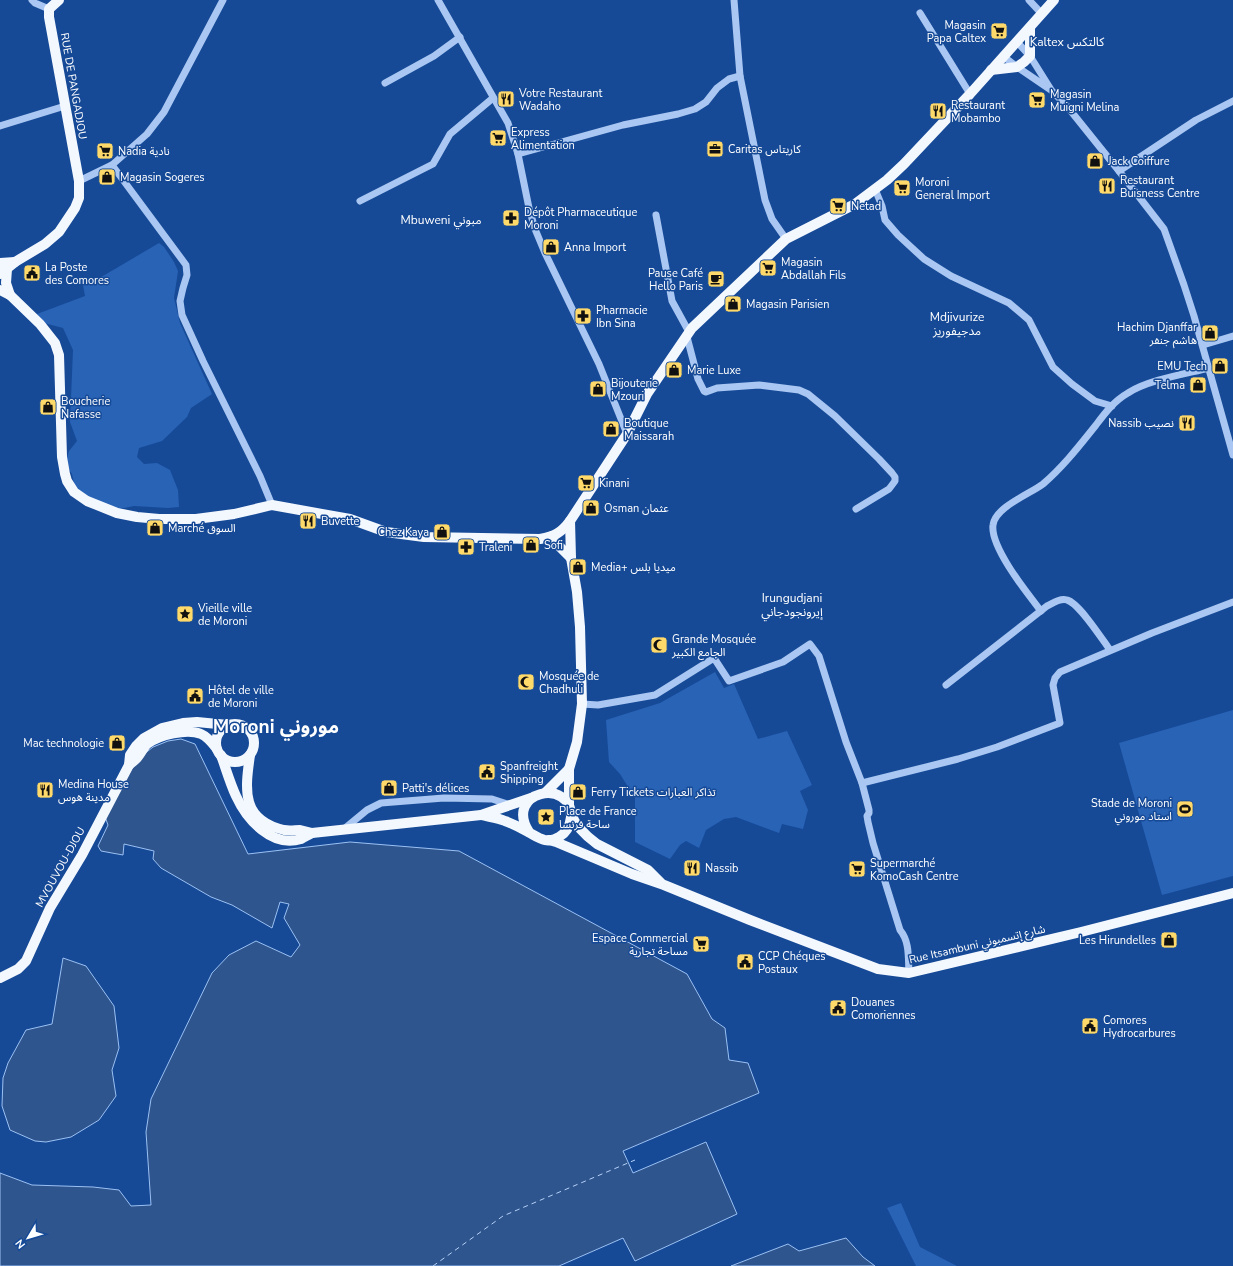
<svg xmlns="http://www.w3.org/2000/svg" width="1233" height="1266" viewBox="0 0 1233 1266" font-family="'Nunito Sans','Noto Sans Arabic',sans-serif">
	<rect width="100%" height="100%" fill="#164a97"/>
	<g fill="#2963b6">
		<path d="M159 243 164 247 174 262 178 271 174 298 180 323 212 394 191 408 187 417 162 441 139 448 137 457 144 464 157 463 170 470 178 490 179 507 168 508 134 506 119 509 98 503 75 488 72 474 65 464 69 451 77 441 70 422 73 350 63 328 40 322 37 314 85 296 82 280 86 278 94 279 103 276Z"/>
		<path d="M715 672 724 688 734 684 758 739 787 731 812 785 800 791 808 810 803 829 782 824 779 833 736 817 724 819 706 830 699 848 686 841 680 845 670 859 635 842V798L620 774 609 762 606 720 660 703Z"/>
		<path d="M1233 710V876L1162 895 1119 743Z"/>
		<path d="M901 1203 920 1247 957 1266H916L887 1208Z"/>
	</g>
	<g fill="#2f558e" stroke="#9bc1f4">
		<path d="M181 739 195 744 248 854 350 842 459 851 687 974 712 1019 725 1028 729 1060 748 1063 759 1093 623 1151 633 1173 706 1142 737 1214 635 1261 623 1238 559 1266H0V1173L32 1185 93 1187 119 1190 131 1206 151 1205 146 1132 151 1099 212 973 229 955 256 941 291 957 300 945 284 918 289 904 280 902 272 928 232 905 211 897 161 868 153 859 154 851 124 844 123 855 101 851 98 846 108 825 104 814 138 759 153 747 168 741Z"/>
		<path d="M63 958 86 966 114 1006 119 1048 112 1070 116 1096 99 1120 71 1137 46 1142 35 1141 10 1130 2 1106 3 1078 8 1063 26 1030 52 1024Z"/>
		<path d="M846 1238 863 1257 875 1266H731L788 1244 799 1251Z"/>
	</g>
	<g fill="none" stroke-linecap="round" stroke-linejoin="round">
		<path stroke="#b5d1f8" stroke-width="1" stroke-dasharray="5 4" stroke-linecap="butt" d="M433 1266 503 1216 635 1160"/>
		<g stroke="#a9c7f2" stroke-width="7">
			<path d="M32 0 35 3 49 9"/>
			<path d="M438 0 508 123 518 154 529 208 535 229 545 253 599 364 627 434"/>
			<path d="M734 0 740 76 765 200 772 219 786 239"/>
			<path d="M1029 0 1042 14"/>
			<path d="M920 13 970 94"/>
			<path d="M1017 42 1030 56 1050 88"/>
			<path d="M1003 56 1017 67 1051 90 1066 105 1119 171 1164 229 1184 285 1194 316 1233 455"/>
			<path d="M385 83 434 56 460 37"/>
			<path d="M0 126 65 106"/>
			<path d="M518 154 623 125 678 114 695 109 706 102 717 88 729 79 740 76"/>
			<path d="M112 165 186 265 187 275 183 288 180 301 182 315 203 361 260 476 272 505"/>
			<path d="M1119 171 1196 120 1233 101"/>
			<path d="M79 181 112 165 147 134 164 112 223 0"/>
			<path d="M875 189 882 206 885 220 898 235 924 259 951 276 1009 303 1029 320 1053 367 1072 384 1095 401 1112 406"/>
			<path d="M360 201 433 164 450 134 493 98"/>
			<path d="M656 215 672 301 689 332"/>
			<path d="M687 337 698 379 704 391 706 392 717 388 759 385 799 390 808 394 835 416 879 459 892 473 895 477V481L889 489 856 509"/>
			<path d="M1203 345 1233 336"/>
			<path d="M1041 611C1027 593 990 547 993 525 995 507 1030 494 1043 484 1063 467 1080 445 1096 425 1105 413 1114 401 1128 393 1148 380 1185 374 1209 368"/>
			<path d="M946 685 1047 606C1053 603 1060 598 1067 600 1079 603 1102 639 1110 650"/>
			<path d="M582 704 598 705 655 695 714 658 729 681 783 662 810 644 819 656 846 742 862 783 869 810V813L867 816 868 822 873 843 900 930C910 942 908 958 909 973"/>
			<path d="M862 783 958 759 997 747 1060 723 1053 685 1055 678 1060 672 1152 633 1233 602"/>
			<path d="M344 829 367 810 381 803 444 798 492 799 510 805"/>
		</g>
		<g stroke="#f3f8ff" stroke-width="10">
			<path d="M991 70 1017 67 1024 62 1030 56V28"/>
			<path d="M0 263 15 262"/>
			<path d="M7 269 6 283 10 295"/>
			<path d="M0 274 15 262 45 244 59 232 75 208 79 198V181L49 17V9L59 0"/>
			<path d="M0 290 10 295 40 324 55 343 59 355 62 457 65 474 67 481 74 492 87 501 117 513 137 517 159 519H196L234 514 272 505 350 519 386 532 424 537 540 539C555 536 561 533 570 521L627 434 647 394 692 328 786 239 855 204 887 180 904 164 970 94 1054 0"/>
			<path d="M550 537 571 558"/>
			<circle cx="235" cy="743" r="19"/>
			<path d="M221 755C226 769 230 783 236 796 247 820 272 848 301 839 305 837 308 835 312 833"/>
			<path d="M250 755C245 790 241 820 284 830 290 831 295 830 300 830 304 831 308 832 312 833L481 815 531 798"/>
			<path d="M129 765C131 763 134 761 136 759 140 755 143 748 147 744 159 735 187 728 201 734 208 737 213 744 217 749"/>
			<path d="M545 793 569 769"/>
			<path d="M569 807V769L577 742 582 704 580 627 577 592 571 558 570 521"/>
			<path d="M571 814C576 827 586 836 597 844L648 870 661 883"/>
			<path d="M481 815C489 817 498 818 505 821 513 824 521 828 528 832 538 837 546 845 559 837 566 833 570 826 571 817 572 777 503 791 529 832"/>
			<path d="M549 840 556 842 632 874 664 885 750 920 878 969 909 973 1081 932 1233 893"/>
			<path d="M0 978 18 969 26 961 50 908 82 855 129 765 130 755 136 746 144 738 162 728 183 723 197 722 228 725"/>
		</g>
	</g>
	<defs>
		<g id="supermarket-square" transform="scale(0.9)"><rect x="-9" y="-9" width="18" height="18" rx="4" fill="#ffd969" stroke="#164a97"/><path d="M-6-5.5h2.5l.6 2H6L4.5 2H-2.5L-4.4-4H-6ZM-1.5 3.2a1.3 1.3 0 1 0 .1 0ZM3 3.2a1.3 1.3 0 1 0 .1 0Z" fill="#111"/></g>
		<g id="restaurant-square" transform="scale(0.9)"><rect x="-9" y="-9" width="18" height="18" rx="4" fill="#ffd969" stroke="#164a97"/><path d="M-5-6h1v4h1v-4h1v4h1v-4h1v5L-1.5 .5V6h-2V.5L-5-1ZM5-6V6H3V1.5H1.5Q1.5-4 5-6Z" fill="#111"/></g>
		<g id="office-square" transform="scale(0.9)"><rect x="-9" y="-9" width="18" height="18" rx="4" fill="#ffd969" stroke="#164a97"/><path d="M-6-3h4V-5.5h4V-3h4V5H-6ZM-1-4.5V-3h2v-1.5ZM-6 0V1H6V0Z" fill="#111"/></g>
		<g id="shop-square" transform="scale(0.9)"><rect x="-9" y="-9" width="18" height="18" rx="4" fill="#ffd969" stroke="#164a97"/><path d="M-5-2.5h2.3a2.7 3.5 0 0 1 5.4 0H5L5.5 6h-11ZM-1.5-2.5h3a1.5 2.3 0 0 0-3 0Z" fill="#111"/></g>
		<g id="pharmacy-square" transform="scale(0.9)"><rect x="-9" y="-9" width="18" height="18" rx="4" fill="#ffd969" stroke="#164a97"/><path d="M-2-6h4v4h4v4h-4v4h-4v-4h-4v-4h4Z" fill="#111"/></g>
		<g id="civic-square" transform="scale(0.9)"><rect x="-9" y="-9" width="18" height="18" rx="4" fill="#ffd969" stroke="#164a97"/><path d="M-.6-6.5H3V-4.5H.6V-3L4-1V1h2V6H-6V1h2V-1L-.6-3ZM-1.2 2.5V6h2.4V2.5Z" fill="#111"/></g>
		<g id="cafe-square" transform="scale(0.9)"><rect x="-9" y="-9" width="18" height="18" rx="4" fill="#ffd969" stroke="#164a97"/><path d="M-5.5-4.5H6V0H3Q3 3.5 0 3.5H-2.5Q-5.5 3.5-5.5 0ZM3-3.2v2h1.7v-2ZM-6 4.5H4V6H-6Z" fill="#111"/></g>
		<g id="sight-square" transform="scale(0.9)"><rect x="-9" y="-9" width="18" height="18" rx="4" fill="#ffd969" stroke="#164a97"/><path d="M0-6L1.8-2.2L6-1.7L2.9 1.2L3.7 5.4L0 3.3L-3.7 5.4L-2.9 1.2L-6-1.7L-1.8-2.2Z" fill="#111"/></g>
		<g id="mosque-square" transform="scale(0.9)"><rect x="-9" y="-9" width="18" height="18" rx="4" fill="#ffd969" stroke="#164a97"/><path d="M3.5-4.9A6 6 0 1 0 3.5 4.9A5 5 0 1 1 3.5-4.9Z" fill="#111"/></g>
		<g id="stadium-square" transform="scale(0.9)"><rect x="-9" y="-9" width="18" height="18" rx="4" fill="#ffd969" stroke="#164a97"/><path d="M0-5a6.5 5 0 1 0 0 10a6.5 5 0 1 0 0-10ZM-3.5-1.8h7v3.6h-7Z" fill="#111"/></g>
	</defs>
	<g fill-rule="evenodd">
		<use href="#supermarket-square" x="999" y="31"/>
		<use href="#restaurant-square" x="506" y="99"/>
		<use href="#supermarket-square" x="1037" y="100"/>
		<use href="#restaurant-square" x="938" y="111"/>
		<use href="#supermarket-square" x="498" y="138"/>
		<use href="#office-square" x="715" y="149"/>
		<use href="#supermarket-square" x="105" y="151"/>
		<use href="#shop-square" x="1095" y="161"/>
		<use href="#shop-square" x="107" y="177"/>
		<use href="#restaurant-square" x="1107" y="186"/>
		<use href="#supermarket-square" x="902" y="188"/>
		<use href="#supermarket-square" x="838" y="206"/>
		<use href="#pharmacy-square" x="511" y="218"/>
		<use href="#shop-square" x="551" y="247"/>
		<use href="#supermarket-square" x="768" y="268"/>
		<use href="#civic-square" x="32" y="273"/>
		<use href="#cafe-square" x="716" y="279"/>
		<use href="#shop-square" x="733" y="304"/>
		<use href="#pharmacy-square" x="583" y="316"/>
		<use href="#shop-square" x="1210" y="333"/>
		<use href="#shop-square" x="1220" y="366"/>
		<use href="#shop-square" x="674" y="370"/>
		<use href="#shop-square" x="1198" y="385"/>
		<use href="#shop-square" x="598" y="389"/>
		<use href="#shop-square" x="48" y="407"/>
		<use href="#restaurant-square" x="1187" y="423"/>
		<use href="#shop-square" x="611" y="429"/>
		<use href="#supermarket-square" x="586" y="483"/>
		<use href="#shop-square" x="591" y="508"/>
		<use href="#restaurant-square" x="308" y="521"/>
		<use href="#shop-square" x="155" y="528"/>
		<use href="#shop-square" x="442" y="532"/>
		<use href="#shop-square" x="531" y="545"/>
		<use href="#pharmacy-square" x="466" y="547"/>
		<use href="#shop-square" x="578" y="567"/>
		<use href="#sight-square" x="185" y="614"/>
		<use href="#mosque-square" x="659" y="645"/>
		<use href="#mosque-square" x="526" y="682"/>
		<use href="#civic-square" x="195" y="696"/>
		<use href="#shop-square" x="117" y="743"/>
		<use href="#civic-square" x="487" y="772"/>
		<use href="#shop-square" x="389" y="788"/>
		<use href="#restaurant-square" x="45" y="790"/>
		<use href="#shop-square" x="578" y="792"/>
		<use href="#stadium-square" x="1185" y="809"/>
		<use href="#sight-square" x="546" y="817"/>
		<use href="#restaurant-square" x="692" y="868"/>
		<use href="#supermarket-square" x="857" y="869"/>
		<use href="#shop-square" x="1169" y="940"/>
		<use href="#supermarket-square" x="701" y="944"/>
		<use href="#civic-square" x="745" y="962"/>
		<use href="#civic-square" x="838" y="1008"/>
		<use href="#civic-square" x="1090" y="1026"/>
	</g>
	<g text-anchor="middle" stroke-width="3" stroke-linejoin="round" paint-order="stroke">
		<g font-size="11" fill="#fff" stroke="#164a97" text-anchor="start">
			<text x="986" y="29" text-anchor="end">Magasin<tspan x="986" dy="13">Papa Caltex</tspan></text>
			<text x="519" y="97">Votre Restaurant<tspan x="519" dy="13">Wadaho</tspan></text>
			<text x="1050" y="98">Magasin<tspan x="1050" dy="13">Muigni Melina</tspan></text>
			<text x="951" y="109">Restaurant<tspan x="951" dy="13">Mobambo</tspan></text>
			<text x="511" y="136">Express<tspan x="511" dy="13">Alimentation</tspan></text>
			<text x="728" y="153">Caritas كاريتاس</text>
			<text x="118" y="155">Nadia نادية</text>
			<text x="1108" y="165">Jack Coiffure</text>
			<text x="120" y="181">Magasin Sogeres</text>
			<text x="1120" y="184">Restaurant<tspan x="1120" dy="13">Buisness Centre</tspan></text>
			<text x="915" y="186">Moroni<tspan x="915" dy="13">General Import</tspan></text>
			<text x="851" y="210">Netad</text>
			<text x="524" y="216">Dépôt Pharmaceutique<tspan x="524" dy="13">Moroni</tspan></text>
			<text x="564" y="251">Anna Import</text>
			<text x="781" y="266">Magasin<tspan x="781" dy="13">Abdallah Fils</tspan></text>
			<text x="45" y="271">La Poste<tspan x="45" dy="13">des Comores</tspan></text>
			<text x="703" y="277" text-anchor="end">Pause Café<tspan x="703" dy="13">Hello Paris</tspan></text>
			<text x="746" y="308">Magasin Parisien</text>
			<text x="596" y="314">Pharmacie<tspan x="596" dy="13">Ibn Sina</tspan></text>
			<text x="1197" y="331" text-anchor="end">Hachim Djanffar<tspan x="1197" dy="13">هاشم جنفر</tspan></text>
			<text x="1207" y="370" text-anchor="end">EMU Tech</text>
			<text x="687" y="374">Marie Luxe</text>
			<text x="611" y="387">Bijouterie<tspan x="611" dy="13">Mzouri</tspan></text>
			<text x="1185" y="389" text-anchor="end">Telma</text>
			<text x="61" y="405">Boucherie<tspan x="61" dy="13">Nafasse</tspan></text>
			<text x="624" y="427">Boutique<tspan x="624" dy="13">Maissarah</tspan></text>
			<text x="1174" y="427" text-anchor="end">Nassib نصيب</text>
			<text x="599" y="487">Kinani</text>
			<text x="604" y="512">Osman عثمان</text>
			<text x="321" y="525">Buvette</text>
			<text x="168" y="532">Marché السوق</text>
			<text x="429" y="536" text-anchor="end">Chez Kaya</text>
			<text x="544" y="549">Sofi</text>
			<text x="479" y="551">Traleni</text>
			<text x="591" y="571">Media+ ميديا بلس</text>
			<text x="198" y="612">Vieille ville<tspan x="198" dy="13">de Moroni</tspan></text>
			<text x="672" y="643">Grande Mosquée<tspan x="672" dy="13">الجامع الكبير</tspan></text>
			<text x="539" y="680">Mosquée de<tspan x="539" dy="13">Chadhuli</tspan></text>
			<text x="208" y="694">Hôtel de ville<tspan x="208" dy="13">de Moroni</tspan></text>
			<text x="104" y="747" text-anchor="end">Mac technologie</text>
			<text x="500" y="770">Spanfreight<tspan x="500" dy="13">Shipping</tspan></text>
			<text x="58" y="788">Medina House<tspan x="58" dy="13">مدينة هوس</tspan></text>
			<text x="402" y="792">Patti's délices</text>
			<text x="591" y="796">Ferry Tickets تذاكر العبارات</text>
			<text x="1172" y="807" text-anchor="end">Stade de Moroni<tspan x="1172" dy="13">استاد موروني</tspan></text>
			<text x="559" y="815">Place de France<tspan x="559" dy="13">ساحة فرنسا</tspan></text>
			<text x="870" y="867">Supermarché<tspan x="870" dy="13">KomoCash Centre</tspan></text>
			<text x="705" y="872">Nassib</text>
			<text x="688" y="942" text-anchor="end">Espace Commercial<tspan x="688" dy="13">مساحة تجارية</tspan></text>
			<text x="1156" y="944" text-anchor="end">Les Hirundelles</text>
			<text x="758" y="960">CCP Chéques<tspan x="758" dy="13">Postaux</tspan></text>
			<text x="851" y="1006">Douanes<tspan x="851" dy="13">Comoriennes</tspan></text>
			<text x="1103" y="1024">Comores<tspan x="1103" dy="13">Hydrocarbures</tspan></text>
		</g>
		<g font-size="11" fill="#fff" stroke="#164a97">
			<text transform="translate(74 86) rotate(80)" y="4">RUE DE PANGADJOU</text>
			<text transform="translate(60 867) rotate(-61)" y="4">MVOUVOU-DJOU</text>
			<text transform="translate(977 944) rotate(-13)" y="4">Rue Itsambuni شارع إتسمبوني</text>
		</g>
		<g font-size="12" fill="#fff" stroke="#164a97">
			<text x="1067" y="46">Kaltex كالتكس</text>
			<text x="441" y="224">Mbuweni مبوني</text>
			<text x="957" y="321">Mdjivurize<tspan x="957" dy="14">مدجيفوريز</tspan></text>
			<text x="792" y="602">Irungudjani<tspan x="792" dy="14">إيرونجودجاني</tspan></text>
		</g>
		<g font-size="19" font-weight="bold" fill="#fff" stroke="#164a97">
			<text x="276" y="733">Moroni موروني</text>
		</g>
	</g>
	<g transform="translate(28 1238) rotate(232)" stroke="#164a97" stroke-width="3" paint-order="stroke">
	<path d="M0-3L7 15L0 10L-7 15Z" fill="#ffffff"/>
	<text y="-6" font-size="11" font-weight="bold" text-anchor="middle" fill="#ffffff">N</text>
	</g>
</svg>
